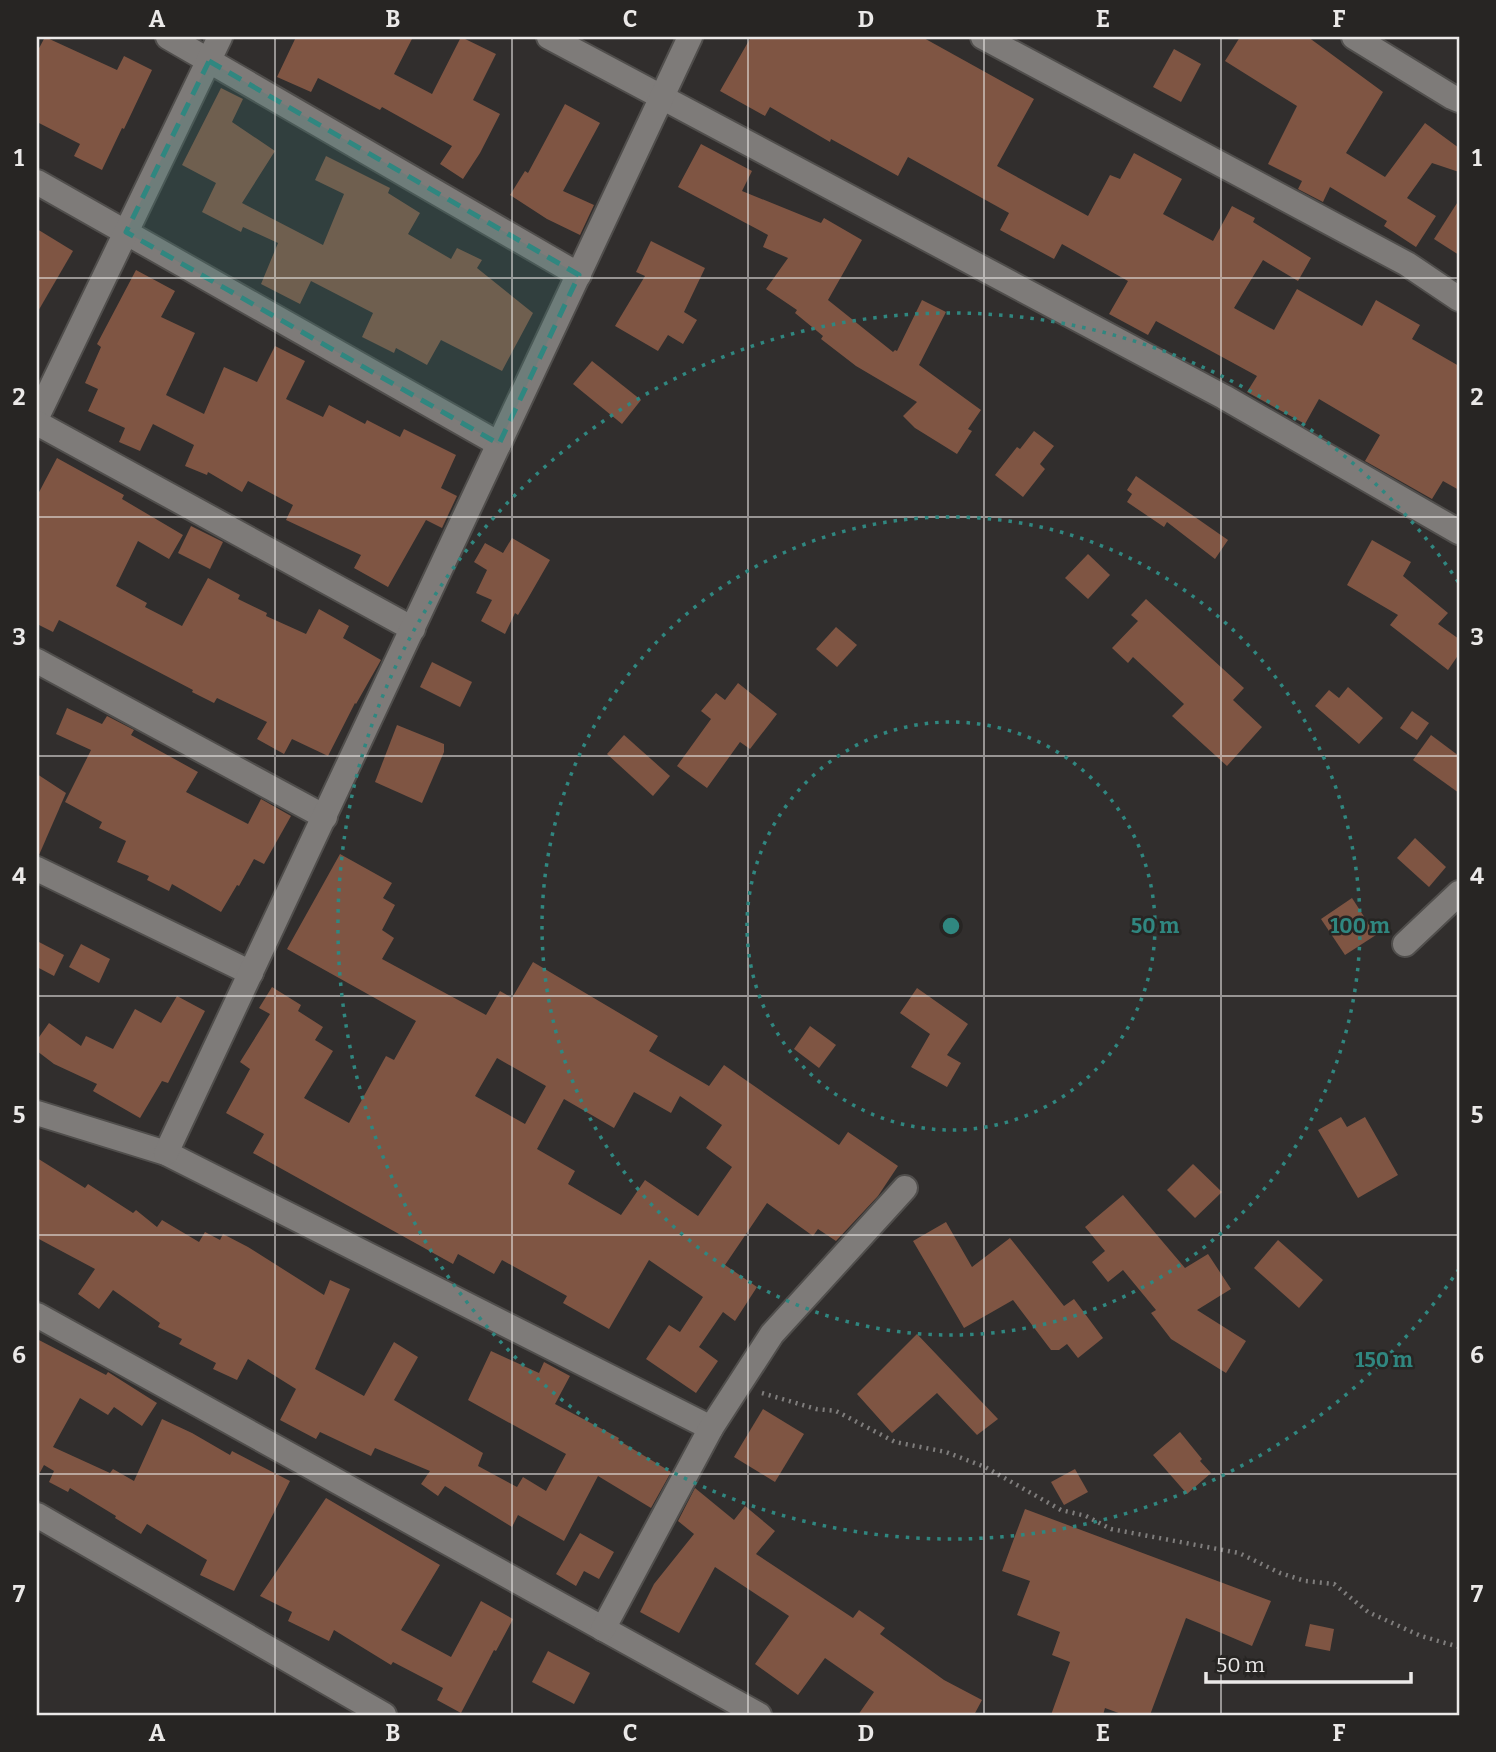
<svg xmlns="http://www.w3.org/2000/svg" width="1496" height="1752" viewBox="0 0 1496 1752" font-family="Bitter,serif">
	<rect width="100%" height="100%" fill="#312e2d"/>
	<g fill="#7f5543" fill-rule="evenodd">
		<path d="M45 37 117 70 124 56 152 70 124 129 122 128 102 170 74 156 80 144 37 122V52Z"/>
		<path d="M296 37H413L394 74 432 94 461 37 496 54 473 100 500 114 480 153 463 179 440 164 452 146 382 107 380 110 318 78 311 92 277 77Z"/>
		<path d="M751 37H922L1034 99 997 166 1088 216 1110 175 1120 179 1134 153 1182 179 1163 214 1213 241 1232 206 1255 218 1253 222 1311 258 1298 281 1263 260 1234 308 1274 330 1297 289 1362 326 1376 300 1420 325 1412 339 1459 366V490L1443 481 1432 499 1365 461 1380 435 1319 399 1305 424 1247 392 1257 376 1156 321 1148 335 1109 314 1128 281 1062 244 1054 259 1000 230 1009 213 908 157 898 176 831 139 830 142 770 107 765 116 720 91Z"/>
		<path d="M1240 37H1308L1383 92 1346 153 1385 177 1425 123 1459 148V172L1432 163 1407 198 1436 216 1416 247 1384 226 1387 221 1330 187 1323 202 1298 189 1302 181 1268 164 1297 106 1225 61Z"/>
		<path d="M1174 49 1201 64 1181 102 1153 87Z"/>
		<path d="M221 88 243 99 232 122 275 151 242 203 323 245 344 194 315 180 326 156 390 188 388 193 420 213 408 234 451 259 457 248 482 260 477 268 533 313 502 371 441 340 427 365 396 348 394 353 362 337 373 313 311 281 300 304 261 284 278 243 243 227 241 232 202 212 216 183 182 165Z"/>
		<path d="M565 104 600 123 563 191 594 205 580 235 547 219 510 195 525 171 528 173Z"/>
		<path d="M701 144 752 171 742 191 821 223 824 218 862 240 828 300 893 352 895 350 897 351 922 300 946 312 919 365 981 410 968 429 972 431 957 454 915 428 903 416 917 402 856 366 821 339 823 336 795 313 797 310 766 289 788 258 763 247 768 235 678 187Z"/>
		<path d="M1459 200V255L1434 239Z"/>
		<path d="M37 229 73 251 37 313Z"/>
		<path d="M651 241 705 268 684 312 697 320 683 344 668 335 658 351 615 326 645 276 636 272Z"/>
		<path d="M136 270 175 291 161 317 195 333 166 395 204 414 224 367 257 382 275 346 305 361 286 399 323 417 329 405 365 424 367 420 400 437 404 429 456 455 441 488 457 496 442 528 426 520 388 587 354 568 361 555 286 520 293 505 248 481 242 492 208 472 207 475 185 466 194 445 153 424 140 451 119 442 125 428 88 411 98 389 85 383 101 347 97 344Z"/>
		<path d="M592 361 641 400 622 424 573 384Z"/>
		<path d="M1034 431 1054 446 1040 464 1045 469 1023 497 995 475 1017 447 1020 449Z"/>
		<path d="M57 458 124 495 122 499 183 535 169 559 138 541 116 586 147 603 145 607 182 626 208 578 240 595 238 599 267 613 266 616 306 634 319 609 349 626 343 638 381 660 356 704 355 703 328 756 292 739 284 754 257 739 267 722 217 698 214 703 192 692 193 690 59 620 53 632 37 624V496Z"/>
		<path d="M1136 476 1228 540 1215 559 1167 522 1164 527 1127 502 1132 494 1127 490Z"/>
		<path d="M191 526 223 542 210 569 178 553Z"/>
		<path d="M512 538 550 560 527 600 518 615 515 613 505 634 481 621 492 600 476 593 487 570 474 562 485 543 503 553Z"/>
		<path d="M1372 540 1411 562 1403 576 1448 613 1438 624 1459 639V654L1448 670 1390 625 1398 615 1347 585Z"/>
		<path d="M1088 554 1110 575 1088 599 1065 578Z"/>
		<path d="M1146 599 1244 688 1233 700 1262 727 1227 766 1172 716 1184 704 1133 657 1128 663 1112 648 1138 621 1131 615Z"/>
		<path d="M836 627 857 645 837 667 816 649Z"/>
		<path d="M432 662 472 682 460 707 420 687Z"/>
		<path d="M738 683 777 714 750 749 740 742 707 788 677 766 711 719 701 711 716 693 725 700Z"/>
		<path d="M1348 687 1383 718 1359 744 1315 706 1329 690 1339 698Z"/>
		<path d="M67 708 102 724 107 716 134 730 131 735 198 772 186 792 248 824 261 799 291 816 264 864 254 859 239 886 237 885 221 912 172 884 169 891 147 880 149 876 117 862 126 841 99 828 102 822 65 802 91 750 56 734Z"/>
		<path d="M1412 711 1429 723 1417 740 1400 728Z"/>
		<path d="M397 725 444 744V752L422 803 375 782Z"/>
		<path d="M624 735 670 776 653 796 607 754Z"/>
		<path d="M1431 735 1459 756V793L1413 760Z"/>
		<path d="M37 774 66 793 39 855 37 854Z"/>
		<path d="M1415 838 1446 867 1429 887 1397 858Z"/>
		<path d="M340 854 392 883 383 898 395 905 382 930 394 938 382 959 486 1015 500 991 512 998 533 962 658 1036 649 1051 709 1086 724 1065 839 1145 848 1132 898 1166 878 1196 836 1241 818 1229 813 1236 767 1203 725 1265 757 1287 735 1321 723 1312 699 1347 718 1361 696 1393 646 1359 669 1325 680 1332 703 1297 649 1260 609 1329 563 1303 567 1296 502 1260 494 1274 458 1254 453 1264 253 1153 264 1134 226 1113 250 1069 240 1062 270 1014 259 1008 272 987 301 1005 298 1011 323 1027 315 1040 333 1051 304 1098 349 1123 386 1056 394 1060 416 1021 287 949ZM497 1058 546 1086 525 1124 475 1096ZM634 1092 671 1113 680 1096 722 1125 706 1148 732 1167 698 1216 645 1180 621 1215 568 1184 575 1171 537 1149 564 1099 614 1128Z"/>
		<path d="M1352 898 1376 935 1345 955 1321 919Z"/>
		<path d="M37 941 64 955 54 976 37 967Z"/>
		<path d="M81 944 110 959 99 983 69 967Z"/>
		<path d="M917 988 968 1024 947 1055 961 1063 947 1087 911 1067 930 1034 900 1013Z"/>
		<path d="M177 996 205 1011 168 1083 162 1081 140 1118 93 1091 97 1084 54 1064 37 1051V1040L49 1023 81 1046 86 1036 113 1049 135 1009 161 1023Z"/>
		<path d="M810 1026 836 1045 819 1068 794 1049Z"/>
		<path d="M1341 1117 1347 1127 1365 1117 1398 1175 1358 1198 1318 1130Z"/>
		<path d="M37 1158 85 1188 88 1184 133 1213 136 1210 157 1227 162 1220 199 1242 205 1232 220 1240 223 1234 248 1247 324 1295 330 1280 350 1289 315 1369 364 1396 394 1342 418 1357 394 1400 483 1453 478 1466 517 1487 523 1477 546 1491 566 1454 468 1400 491 1351 539 1373 544 1362 570 1376 555 1404 619 1438 618 1440 671 1472 651 1508 598 1476 564 1541 518 1515 512 1527 445 1486 438 1496 421 1484 430 1471 375 1448 371 1456 320 1432 316 1439 280 1420 296 1389 248 1359 237 1380 213 1369 216 1363 179 1344 182 1339 158 1327 160 1323 113 1290 99 1309 78 1294 95 1269 37 1238Z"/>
		<path d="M1193 1164 1222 1192 1195 1218 1167 1190Z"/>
		<path d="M1123 1195 1185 1268 1208 1254 1231 1289 1197 1310 1246 1341 1226 1373 1171 1339 1151 1313 1156 1310 1123 1270 1108 1282 1092 1262 1105 1251 1085 1227Z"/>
		<path d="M946 1222 972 1267 1010 1238 1064 1306 1074 1299 1103 1338 1078 1358 1067 1344 1059 1350H1051L1013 1300 964 1328 913 1241Z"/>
		<path d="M1278 1240 1323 1280 1299 1308 1254 1268Z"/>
		<path d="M917 1334 998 1419 977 1435 937 1393 892 1433 857 1394Z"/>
		<path d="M37 1339 106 1375 108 1372 157 1403 142 1426 114 1407 108 1415 80 1398 53 1447 110 1473 113 1469 134 1481 162 1419 192 1433 230 1455 232 1451 290 1481 234 1591 200 1575 207 1560 147 1524 141 1534 115 1518 116 1516 70 1488 68 1492 49 1482 54 1471 44 1465 37 1478Z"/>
		<path d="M763 1409 804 1434 775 1482 734 1457Z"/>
		<path d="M1180 1432 1202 1459 1200 1461 1211 1473 1187 1494 1153 1455Z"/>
		<path d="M1075 1469 1088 1492 1064 1505 1051 1482Z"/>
		<path d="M695 1488 734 1520 745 1506 775 1531 756 1554 853 1618 859 1610 885 1628 880 1634 944 1680 982 1700 974 1715H858L874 1692 825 1658 798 1695 755 1664 789 1616 715 1567 679 1633 640 1612 654 1584 694 1534 678 1521Z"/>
		<path d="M326 1498 440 1565 401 1630 451 1657 481 1601 513 1619 496 1651 494 1650 461 1713 437 1700 443 1688 393 1662 391 1665 334 1630 329 1641 288 1621 292 1612 260 1596Z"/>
		<path d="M1025 1509 1271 1601 1252 1646 1186 1618 1150 1715H1124L1105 1708 1103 1715H1051L1070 1662 1052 1655 1060 1632 1017 1615 1030 1581 1002 1571Z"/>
		<path d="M580 1533 614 1552 599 1579 584 1571 576 1586 556 1574Z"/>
		<path d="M1310 1624 1334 1629 1330 1651 1305 1646Z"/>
		<path d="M548 1651 590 1673 574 1704 532 1682Z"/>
	</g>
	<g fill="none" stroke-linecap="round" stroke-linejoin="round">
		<g stroke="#504e4c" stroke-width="28">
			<g id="minor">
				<path d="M168 37 579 275"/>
				<path d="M549 37 1224 397 1459 532"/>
				<path d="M983 37 1407 264 1459 299"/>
				<path d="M1354 37 1452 97 1459 100"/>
				<path d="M37 182 499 444"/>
				<path d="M37 417 220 37"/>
				<path d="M37 423 413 629"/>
				<path d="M37 661 325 817"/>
				<path d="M37 869 251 973"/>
				<path d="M1405 944 1459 893"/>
				<path d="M37 1113 166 1153 711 1428"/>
				<path d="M166 1153 690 37"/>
				<path d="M37 1315 759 1715"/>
				<path d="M37 1515 384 1715"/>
				<path d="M603 1629 711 1428 772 1334 905 1188"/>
			</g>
		</g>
		<path stroke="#7f7d7c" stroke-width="4.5" stroke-dasharray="2 5" stroke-linecap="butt" d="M762 1393 816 1409 836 1411 895 1442 946 1452 985 1467 1061 1510 1086 1516 1111 1529 1239 1553 1280 1573 1305 1581 1334 1584 1368 1612 1421 1636 1459 1647"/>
		<use href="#minor" stroke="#7e7b79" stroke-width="24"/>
	</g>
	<path fill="#308780" fill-opacity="0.2" stroke="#308780" stroke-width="5" stroke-dasharray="14 9" stroke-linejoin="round" d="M209 61 579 275 499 444 126 232Z"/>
	<path fill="none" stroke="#ebe9e8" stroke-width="2" stroke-opacity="0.55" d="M275 37V1715M512 37V1715M748 37V1715M984 37V1715M1221 37V1715M37 278H1459M37 517H1459M37 756H1459M37 996H1459M37 1235H1459M37 1474H1459"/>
	<g fill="none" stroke="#308780" stroke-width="3.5" stroke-dasharray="3.5 7">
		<circle cx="951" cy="926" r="204"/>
		<circle cx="951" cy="926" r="409"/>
		<path d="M1459 1269A613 613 0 1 1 1459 583"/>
	</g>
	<circle cx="951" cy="926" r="10" fill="#308780" stroke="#272523" stroke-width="3.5"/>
	<g font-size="21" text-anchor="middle" font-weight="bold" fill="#308780" stroke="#272523" stroke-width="5" stroke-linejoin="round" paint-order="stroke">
		<text x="1155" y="933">50 m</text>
		<text x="1360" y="933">100 m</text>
		<text x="1384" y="1367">150 m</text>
	</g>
	<rect width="1496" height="1752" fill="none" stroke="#272523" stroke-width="77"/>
	<path d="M1206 1672v10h205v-10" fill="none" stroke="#ebe9e8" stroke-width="3.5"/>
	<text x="1216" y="1672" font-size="21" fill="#ebe9e8" stroke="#272523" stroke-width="5" paint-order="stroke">50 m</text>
	<rect x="38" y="38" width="1420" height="1676" fill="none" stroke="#ebe9e8" stroke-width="2.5"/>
	<g font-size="23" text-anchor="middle" font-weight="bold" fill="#ebe9e8">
		<text x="157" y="27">A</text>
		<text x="393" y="27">B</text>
		<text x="630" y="27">C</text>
		<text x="866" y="27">D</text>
		<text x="1103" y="27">E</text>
		<text x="1339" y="27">F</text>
		<text x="19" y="166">1</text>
		<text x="1477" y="166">1</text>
		<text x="19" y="405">2</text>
		<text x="1477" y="405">2</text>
		<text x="19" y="645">3</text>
		<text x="1477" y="645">3</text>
		<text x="19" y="884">4</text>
		<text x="1477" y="884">4</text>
		<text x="19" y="1123">5</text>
		<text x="1477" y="1123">5</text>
		<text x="19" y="1363">6</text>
		<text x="1477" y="1363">6</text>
		<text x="19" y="1602">7</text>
		<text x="1477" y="1602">7</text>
		<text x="157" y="1741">A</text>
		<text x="393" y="1741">B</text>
		<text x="630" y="1741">C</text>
		<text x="866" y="1741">D</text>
		<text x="1103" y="1741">E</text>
		<text x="1339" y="1741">F</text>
	</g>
</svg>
